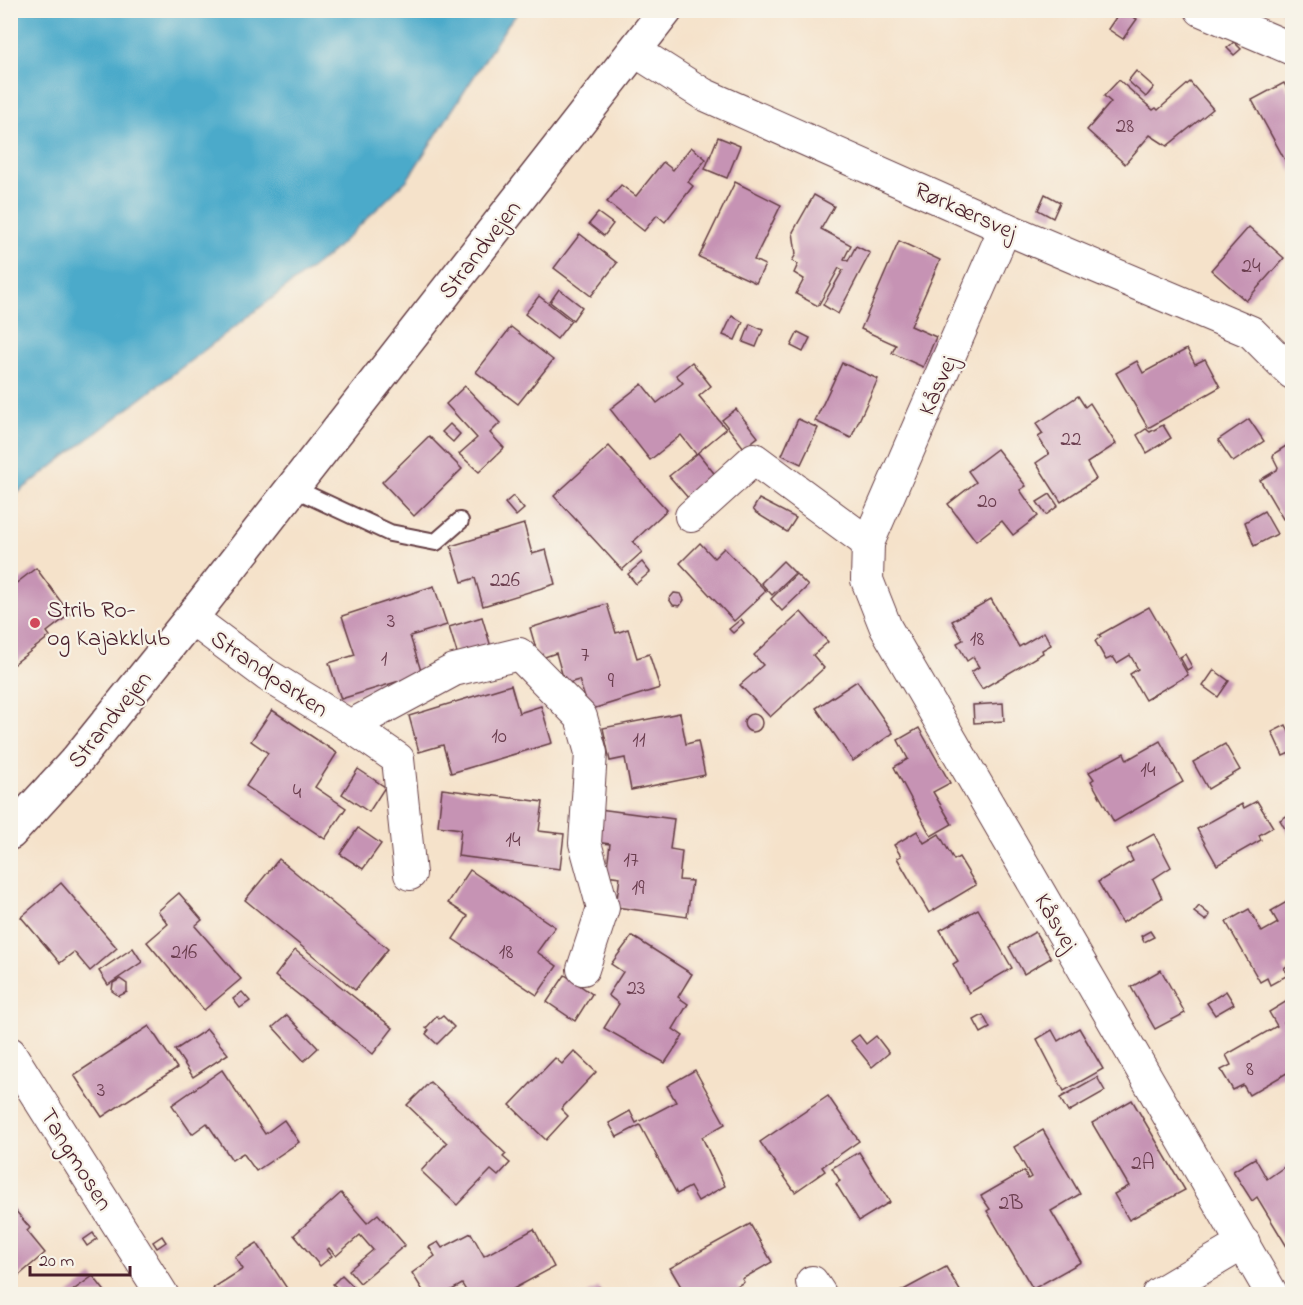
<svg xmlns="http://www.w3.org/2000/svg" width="1303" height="1305" viewBox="0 0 1303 1305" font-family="'Indie Flower',sans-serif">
	<rect width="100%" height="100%" fill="#f7f3e8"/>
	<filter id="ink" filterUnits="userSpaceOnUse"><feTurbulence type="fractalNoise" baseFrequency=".0167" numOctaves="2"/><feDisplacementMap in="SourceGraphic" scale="12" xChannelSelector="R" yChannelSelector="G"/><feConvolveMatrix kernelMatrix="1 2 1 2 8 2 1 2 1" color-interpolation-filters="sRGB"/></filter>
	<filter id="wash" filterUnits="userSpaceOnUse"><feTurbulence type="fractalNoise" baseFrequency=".008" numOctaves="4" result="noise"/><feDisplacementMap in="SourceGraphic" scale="24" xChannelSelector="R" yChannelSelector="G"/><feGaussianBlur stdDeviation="1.35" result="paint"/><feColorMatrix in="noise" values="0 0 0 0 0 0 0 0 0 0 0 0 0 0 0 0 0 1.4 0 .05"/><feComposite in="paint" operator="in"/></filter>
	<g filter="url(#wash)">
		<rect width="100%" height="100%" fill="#f5e2ca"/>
		<path fill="#4baaca" stroke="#4a647a" stroke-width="1.5" d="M11 10H520V11L508 24 407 180 330 254 11 498Z"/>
		<g id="blocks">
			<g fill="#c693b4">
				<path d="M1121 10 1137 19 1123 39 1108 29Z"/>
				<path d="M1280 10H1292V27Z"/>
				<path d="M1234 42 1241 49 1234 55 1227 48Z"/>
				<path d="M1136 71 1154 87 1146 97 1128 81Z"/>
				<path d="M1119 80 1153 110 1156 108 1158 110 1190 82 1213 109 1167 146 1150 135 1125 164 1087 130 1111 102 1104 96Z"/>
				<path d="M1284 83 1292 98V173L1252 100Z"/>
				<path d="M718 137 740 146 727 178 705 169Z"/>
				<path d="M691 147 706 159 688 182 693 186 665 222 657 215 644 231 607 202 621 185 636 196 663 162 673 170Z"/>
				<path d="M735 182 781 205 754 260 765 265 756 283 699 257Z"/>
				<path d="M1045 194 1060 202 1053 218 1038 210Z"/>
				<path d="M814 195 834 206 821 229 851 245 844 259 848 261 856 246 870 253 838 314 823 305 843 270 839 268 818 306 796 294 804 279 794 273 798 264 792 261 796 254 793 232Z"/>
				<path d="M598 213 613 224 604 236 589 224Z"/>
				<path d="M1249 227 1284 258 1246 301 1211 270Z"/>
				<path d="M580 234 617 263 591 296 554 268Z"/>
				<path d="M899 241 940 260 911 326 936 337 923 367 892 353 896 345 861 329Z"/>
				<path d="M559 289 582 307 573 320 550 302Z"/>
				<path d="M539 296 571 321 557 339 525 314Z"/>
				<path d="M732 316 743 322 735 340 723 335Z"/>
				<path d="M750 324 763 330 756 347 743 342Z"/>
				<path d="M511 327 553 360 518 404 476 372Z"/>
				<path d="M798 332 810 338 803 352 791 346Z"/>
				<path d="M1187 349 1195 364 1205 359 1220 387 1148 428 1116 373 1137 361 1143 373Z"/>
				<path d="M692 362 711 386 699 396 726 429 696 454 681 435 650 460 610 409 642 384 657 403 683 383 676 375Z"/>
				<path d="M842 363 878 379 851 438 815 421Z"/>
				<path d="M465 386 500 423 490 433 504 448 479 472 459 454 477 438 446 404Z"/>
				<path d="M1078 396 1085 407 1090 403 1116 444 1087 463 1096 479 1061 502 1036 463 1049 454 1038 437 1043 434 1036 424Z"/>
				<path d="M736 409 758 437 744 448 722 420Z"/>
				<path d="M798 419 818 428 801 464 782 455Z"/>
				<path d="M1249 419 1264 441 1233 462 1218 440Z"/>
				<path d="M450 424 460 434 453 442 442 432Z"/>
				<path d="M1163 425 1171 438 1147 453 1137 435 1146 429 1150 432Z"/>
				<path d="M429 436 462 469 414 516 382 482Z"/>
				<path d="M609 446 667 510 633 542 642 552 622 570 554 496Z"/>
				<path d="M1286 446 1292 451V513L1283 519 1260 480 1277 470 1278 467 1273 457 1275 453Z"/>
				<path d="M997 449 1026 486 1020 490 1038 516 1013 535 1002 521 976 541 948 504 976 482 968 471Z"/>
				<path d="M698 453 717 477 689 499 669 476Z"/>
				<path d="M1050 494 1058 506 1046 515 1037 502Z"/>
				<path d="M513 496 524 509 516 516 505 503Z"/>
				<path d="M759 499 796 518 787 532 756 513 753 509Z"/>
				<path d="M1264 511 1277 534 1254 546 1245 522Z"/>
				<path d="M524 524 532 554 546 550 555 584 483 606 475 578 462 582 451 546Z"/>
				<path d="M700 543 714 558 724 548 766 591 734 621 680 563Z"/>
				<path d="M783 561 795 573 772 595 761 583Z"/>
				<path d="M642 562 650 572 636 584 628 574Z"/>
				<path d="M36 568 70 614 47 632 50 636 10 667V588Z"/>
				<path d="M796 574 808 586 782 611 771 599Z"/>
				<path d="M434 586 447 625 410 636 422 674 341 699 329 663 355 655 342 616Z"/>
				<path d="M674 593 681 594 684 600 680 606 673 605 669 599Z"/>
				<path d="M991 599 1019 647 1044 632 1051 645 1042 650 1043 653 982 689 971 672 979 667 973 657 967 661 957 643 963 640 952 621Z"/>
				<path d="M607 604 616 633 628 629 637 658 649 654 660 688 589 710 579 680 565 684 556 653 539 659 530 628Z"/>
				<path d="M1149 607 1188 675 1145 700 1130 674 1138 669 1130 655 1117 663 1113 657 1106 660 1095 641 1101 637 1099 635Z"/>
				<path d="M801 612 828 642 813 655 824 668 770 717 740 685 763 665 754 655Z"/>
				<path d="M482 617 491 647 458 656 449 627Z"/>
				<path d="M741 619 744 623 733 633 729 629Z"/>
				<path d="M1185 654 1192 667 1187 670 1180 657Z"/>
				<path d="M1214 670 1229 681 1218 697 1203 686Z"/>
				<path d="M857 681 893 733 853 761 816 708Z"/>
				<path d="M511 685 519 713 541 706 552 743 451 773 443 745 419 752 409 716Z"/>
				<path d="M1003 703 1004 721 974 723 973 705Z"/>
				<path d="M272 710 337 753 315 787 346 808 325 839 246 786 268 753 251 741Z"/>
				<path d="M680 713 686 744 698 741 705 775 631 790 625 758 610 761 603 728Z"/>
				<circle cx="753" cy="723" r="9"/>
				<path d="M1286 725 1292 739V752L1283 756 1272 732Z"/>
				<path d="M919 728 950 783 933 792 952 824 931 836 894 767 908 759 898 740Z"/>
				<path d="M1160 741 1183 782 1114 822 1091 781 1094 779 1089 772 1124 753 1127 760Z"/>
				<path d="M1225 744 1240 770 1208 789 1193 762Z"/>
				<path d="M358 769 385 787 369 812 342 794Z"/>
				<path d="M442 789 543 802 539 831 564 834 560 869 458 856 461 829 438 826Z"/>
				<path d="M1257 801 1273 827 1259 835 1261 840 1217 865 1197 829 1242 804 1244 808Z"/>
				<path d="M599 809 674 819 670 849 682 851 679 880 692 881 687 917 616 907 620 877 606 875 610 844 595 842Z"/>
				<path d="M1288 815 1292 822V841L1280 820Z"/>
				<path d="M358 828 381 844 363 869 340 854Z"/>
				<path d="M917 831 924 843 939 834 954 860 959 857 976 885 929 913 897 858 901 856 894 845Z"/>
				<path d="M1154 834 1171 867 1153 879 1162 898 1122 923 1098 882 1133 861 1127 849Z"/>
				<path d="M279 859 388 949 355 990 245 900Z"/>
				<path d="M470 870 555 927 537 952 557 966 537 995 453 939 468 916 448 903Z"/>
				<path d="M61 883 117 948 90 971 74 952 60 963 21 917Z"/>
				<path d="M179 893 202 920 195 926 241 979 204 1010 147 942 168 924 158 911Z"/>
				<path d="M1292 899V963L1284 968 1288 975 1270 985 1267 978 1260 982 1226 922 1249 909 1262 932 1278 923 1271 911Z"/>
				<path d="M1199 906 1210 915 1206 921 1194 912Z"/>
				<path d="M978 909 1012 968 969 993 953 964 958 961 940 930Z"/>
				<path d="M1150 931 1154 937 1144 942 1141 936Z"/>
				<path d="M1035 932 1051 958 1024 974 1009 947Z"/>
				<path d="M632 936 692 974 678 997 688 1004 673 1029 683 1036 665 1063 604 1028 619 1004 608 995 623 972 611 964Z"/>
				<path d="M133 948 142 962 108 985 99 971Z"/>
				<path d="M295 950 393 1028 373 1054 275 976Z"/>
				<path d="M1161 970 1185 1013 1155 1029 1131 987Z"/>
				<path d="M565 975 592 994 575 1021 547 1002Z"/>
				<path d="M120 979 127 984V992L119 996 112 991 113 983Z"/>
				<path d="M1226 991 1234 1004 1215 1015 1207 1003Z"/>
				<path d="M242 992 250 1001 240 1008 233 999Z"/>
				<path d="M1292 998V1017L1284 1022 1292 1038V1070L1249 1095 1243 1085 1233 1090 1221 1070 1231 1065 1226 1055 1277 1026 1269 1012Z"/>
				<path d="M287 1015 318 1048 304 1061 273 1027Z"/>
				<path d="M983 1015 990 1028 981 1033 974 1020Z"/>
				<path d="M437 1016 439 1019 443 1016 454 1027 437 1044 426 1034 429 1030 426 1028Z"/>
				<path d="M149 1026 177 1068 102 1117 74 1075Z"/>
				<path d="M1079 1028 1103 1069 1064 1091 1037 1039 1052 1030 1058 1041Z"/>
				<path d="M207 1029 228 1054 193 1077 175 1050Z"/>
				<path d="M859 1035 866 1044 876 1036 889 1053 872 1067 851 1041Z"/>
				<path d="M574 1051 596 1072 561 1109 568 1116 546 1140 510 1105 555 1058 562 1064Z"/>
				<path d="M222 1070 265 1134 284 1120 299 1142 256 1171 243 1153 232 1160 207 1123 192 1134 172 1105Z"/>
				<path d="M695 1070 725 1124 702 1137 725 1186 698 1201 690 1187 677 1194 640 1125 617 1137 609 1123 630 1111 636 1123 676 1102 667 1086Z"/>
				<path d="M1097 1077 1105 1091 1068 1112 1060 1098Z"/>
				<path d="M430 1082 506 1154 503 1157 510 1163 498 1176 491 1170 457 1205 421 1171 447 1143 407 1105Z"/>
				<path d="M828 1096 859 1141 822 1167 825 1171 795 1192 760 1142Z"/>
				<path d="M1132 1100 1185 1190 1129 1220 1114 1194 1129 1186 1092 1123Z"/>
				<path d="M1043 1130 1080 1194 1051 1211 1081 1262 1033 1289 987 1211 990 1209 981 1196 1024 1171 1028 1179 1031 1177 1014 1147Z"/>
				<path d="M859 1152 890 1202 859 1221 836 1184 840 1181 832 1168Z"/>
				<path d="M1255 1158 1267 1179 1287 1165 1292 1175V1255L1257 1197 1252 1201 1233 1171Z"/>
				<path d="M341 1193 367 1223 378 1214 405 1245 360 1283 349 1270 373 1250 360 1235 336 1256 329 1248 327 1250 332 1256 320 1266 294 1235Z"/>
				<path d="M10 1204 30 1228 27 1231 45 1253 10 1283Z"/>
				<path d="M750 1224 772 1262 742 1279 744 1282 737 1286 742 1294H676L683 1290 670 1268Z"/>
				<path d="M534 1229 554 1267 504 1294H468L462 1284 445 1294H425L412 1273 435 1256 429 1247 438 1242 442 1248 471 1233 484 1256Z"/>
				<path d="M93 1233 97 1239 87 1246 83 1240Z"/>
				<path d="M162 1236 166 1242 157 1248 153 1242Z"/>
				<path d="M257 1243 290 1293 217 1294 213 1288 243 1269 235 1257Z"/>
				<path d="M946 1267 962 1294H896Z"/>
				<path d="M342 1275 356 1289 349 1294H343L333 1284Z"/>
				<path d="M93 1276 107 1294H68Z"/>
				<path d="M599 1287 603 1294H586Z"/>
			</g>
		</g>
	</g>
	<g filter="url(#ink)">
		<use href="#blocks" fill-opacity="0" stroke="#643c43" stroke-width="1.5"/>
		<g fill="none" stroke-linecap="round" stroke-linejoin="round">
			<g stroke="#643c43" stroke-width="20">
				<path id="service" d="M293 488 390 533 436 542 460 521"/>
			</g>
			<g stroke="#643c43" stroke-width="34">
				<g id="minor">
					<path d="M1201 10 1292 49"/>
					<path d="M635 51 703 94 1005 228 1251 332 1292 373"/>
					<path d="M1005 228 868 543 867 580 886 628 1272 1294"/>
					<path d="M691 516 754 459 868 543"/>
					<path d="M191 618 267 675 350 726 398 759 410 874"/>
					<path d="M350 726 454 670 519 654 581 717 591 753 585 843 603 908 583 969"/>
					<path d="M10 1053 162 1294"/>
					<path d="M812 1282 820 1294"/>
					<path d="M1158 1294 1244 1243"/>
				</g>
			</g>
			<g stroke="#643c43" stroke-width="36">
				<path id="tertiary" d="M10 833 76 761 191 618 666 10"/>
			</g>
			<use href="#service" stroke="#fff" stroke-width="16"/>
			<use href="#minor" stroke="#fff" stroke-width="32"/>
			<use href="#tertiary" stroke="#fff" stroke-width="33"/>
		</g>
	</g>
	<circle fill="#d1495b" stroke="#f7f3e8" stroke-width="2" cx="35" cy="623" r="6"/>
	<g text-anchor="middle" stroke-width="4.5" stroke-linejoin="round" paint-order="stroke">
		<g font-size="21" fill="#693c4d">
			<text x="1125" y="132">28</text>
			<text x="1251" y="272">24</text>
			<text x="1071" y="445">22</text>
			<text x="987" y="507">20</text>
			<text x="505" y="586">226</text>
			<text x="391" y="627">3</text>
			<text x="977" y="645">18</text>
			<text x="585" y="661">7</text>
			<text x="384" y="665">1</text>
			<text x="611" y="687">9</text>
			<text x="499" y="742">10</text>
			<text x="639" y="746">11</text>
			<text x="1148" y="776">14</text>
			<text x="297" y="798">4</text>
			<text x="513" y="846">14</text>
			<text x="631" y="866">17</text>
			<text x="638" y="894">19</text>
			<text x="184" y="958">216</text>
			<text x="506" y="958">18</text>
			<text x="636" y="994">23</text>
			<text x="1250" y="1075">8</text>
			<text x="101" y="1096">3</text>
			<text x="1143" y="1169">2A</text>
			<text x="1011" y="1209">2B</text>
		</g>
		<g font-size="24" fill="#4a1f2b" stroke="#f7f3e8">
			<text transform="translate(966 210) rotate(24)" y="8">Rørkærsvej</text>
			<text transform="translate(479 249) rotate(-52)" y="8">Strandvejen</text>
			<text transform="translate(937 385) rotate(-66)" y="8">Kåsvej</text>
			<text transform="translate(270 673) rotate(34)" y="8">Strandparken</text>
			<text transform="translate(109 719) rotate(-51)" y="8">Strandvejen</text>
			<text transform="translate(1057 922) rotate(60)" y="8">Kåsvej</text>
			<text transform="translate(77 1159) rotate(58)" y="8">Tangmosen</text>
		</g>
		<g font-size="24" fill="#4a1f2b" stroke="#f7f3e8" text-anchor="start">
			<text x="47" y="617">Strib Ro-<tspan x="47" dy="28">og Kajakklub</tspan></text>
		</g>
	</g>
	<rect width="1303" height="1305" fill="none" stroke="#f7f3e8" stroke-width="36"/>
	<path d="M30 1266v9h100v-9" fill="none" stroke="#4a1f2b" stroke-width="3"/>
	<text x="39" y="1266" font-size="18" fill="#4a1f2b" stroke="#f7f3e8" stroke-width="4.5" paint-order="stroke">20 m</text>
</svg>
